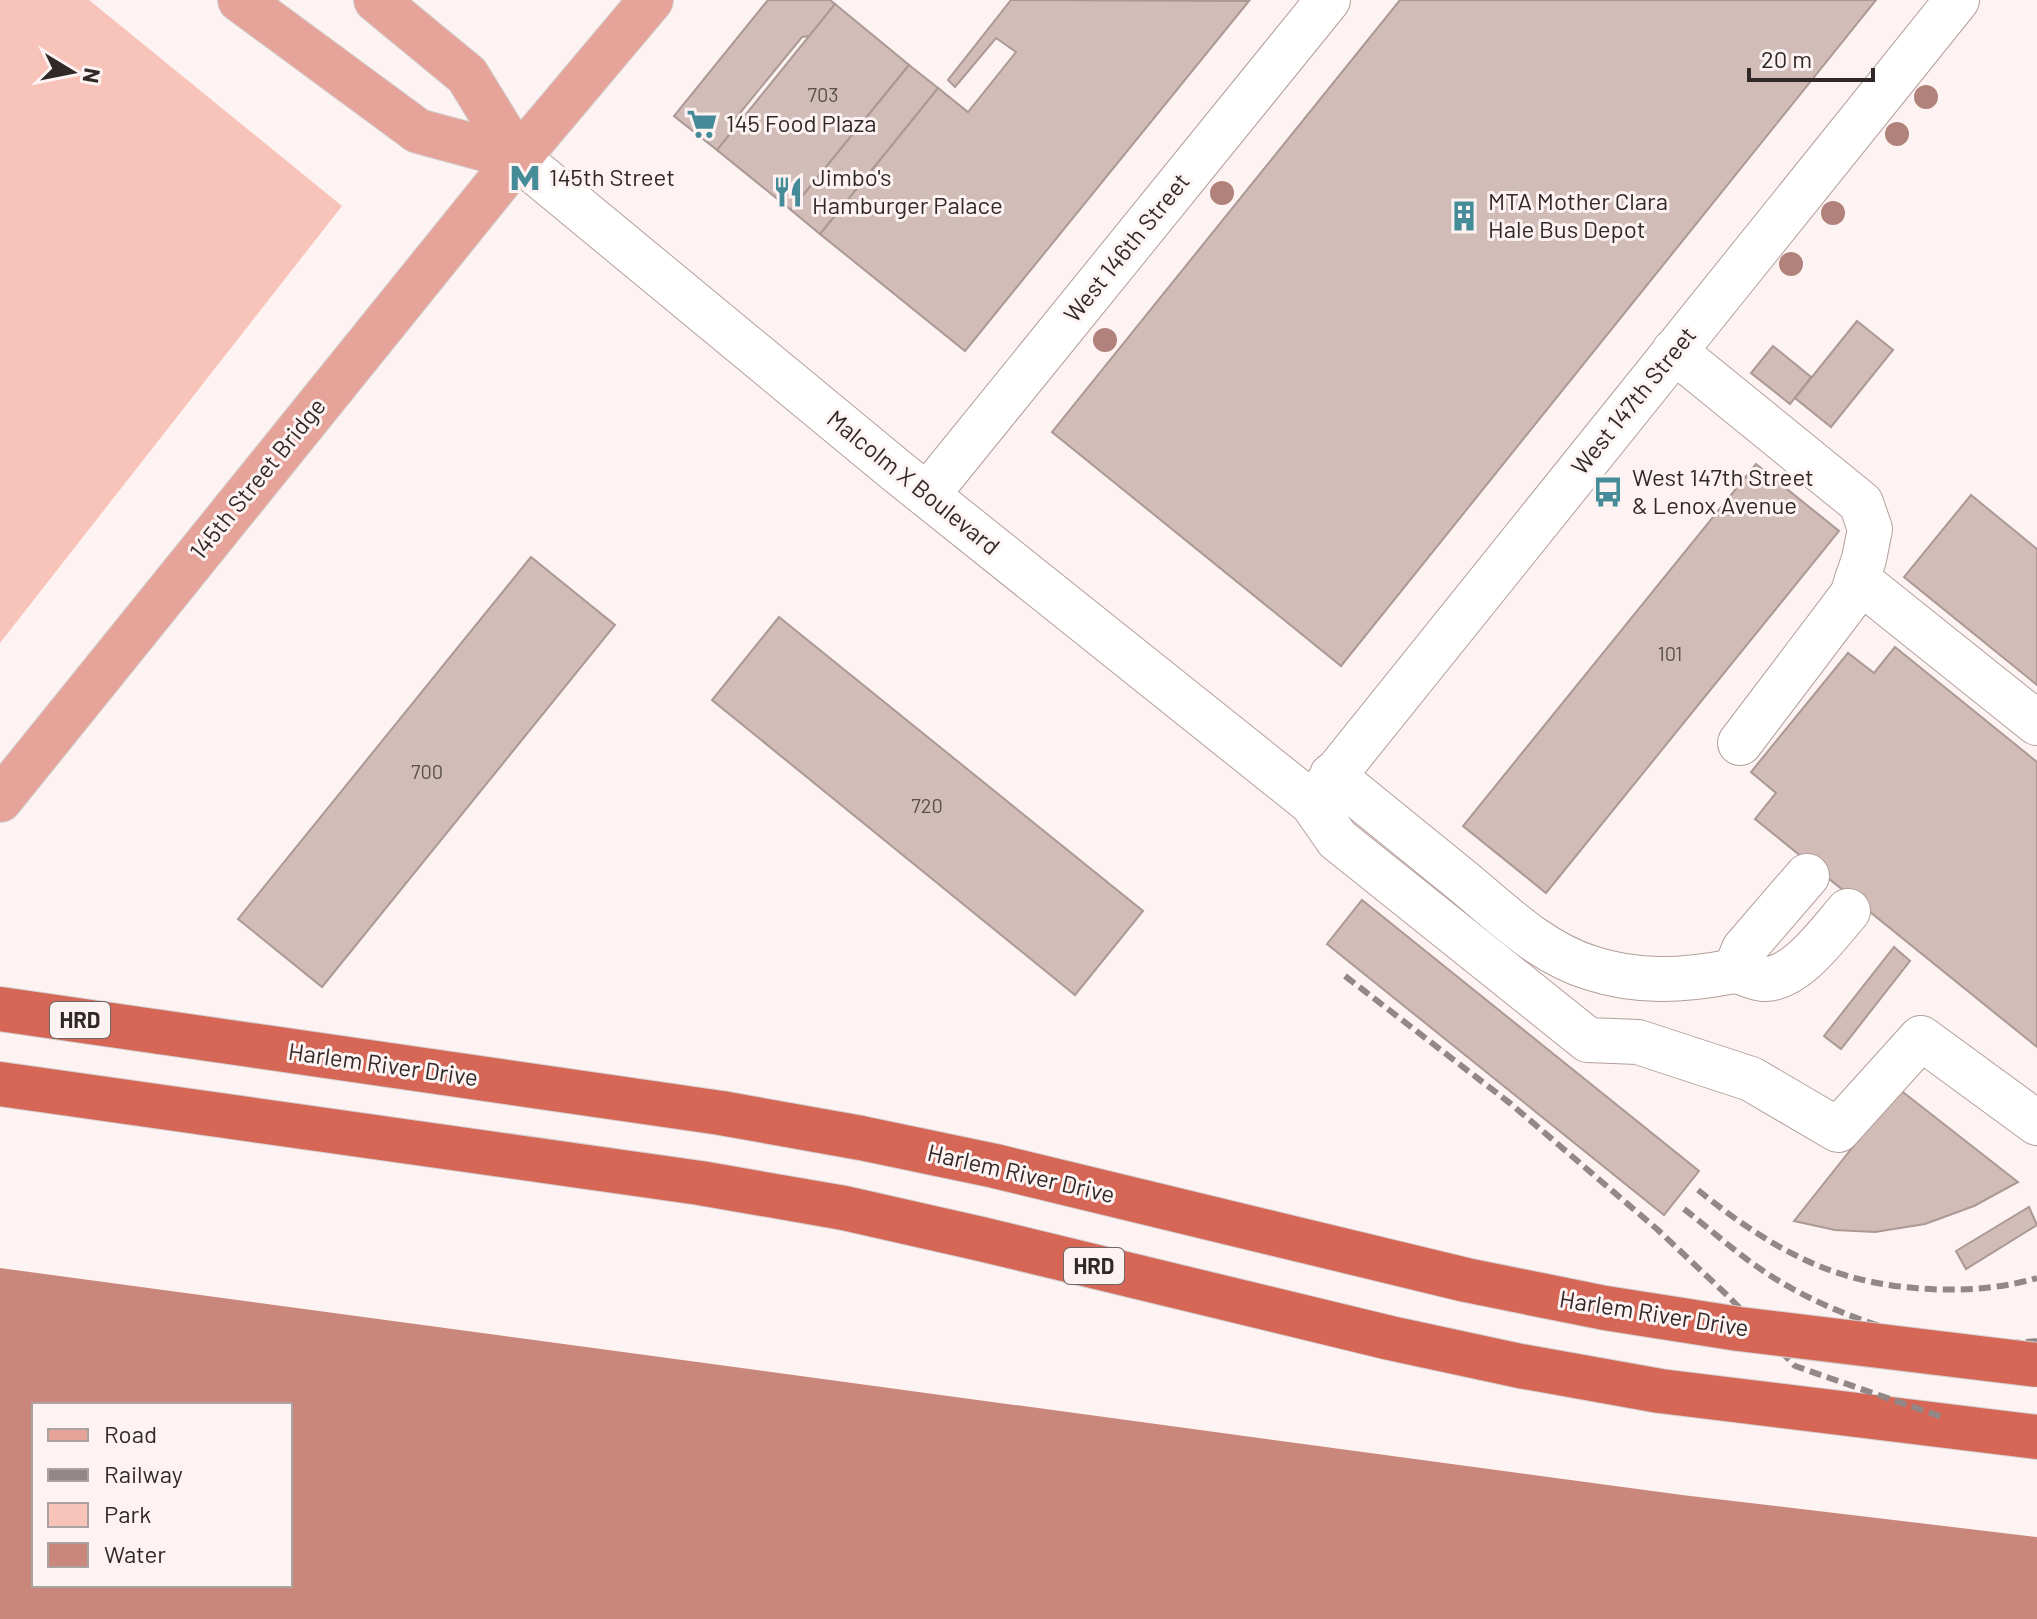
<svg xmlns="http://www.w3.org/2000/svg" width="2037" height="1619" viewBox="0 0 2037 1619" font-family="Barlow,sans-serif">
	<rect width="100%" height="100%" fill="#fcf3f2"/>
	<path fill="#f8c3b9" d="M0 0H89L342 206 0 643Z"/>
	<path fill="#c9877c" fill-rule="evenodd" d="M0 1268 1682 1495 2037 1537V1619H0ZM34 1405H290V1585H34Z"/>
	<g fill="#d2bcb8" stroke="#ac9894" stroke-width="2">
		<path d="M768 0H830L835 4 810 36 802 37 735 119 736 126 717 150 674 116Z"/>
		<path d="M1011 0 1249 1 965 351 820 234 938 88 968 112 1016 52 996 38 955 87 948 80Z"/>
		<path d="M1400 0H1876L1341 666 1052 432Z"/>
		<path d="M835 4 909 65 791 210 717 150Z"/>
		<path d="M909 65 938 88 820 234 791 210Z"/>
		<path d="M1857 321 1893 350 1831 427 1795 398Z"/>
		<path d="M1773 346 1811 377 1790 404 1751 373Z"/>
		<path d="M1756 464 1839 531 1546 893 1463 826Z"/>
		<path d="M1971 495 2037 549V685L1904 577Z"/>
		<path d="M531 557 615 625 322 987 238 919Z"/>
		<path d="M779 617 1143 911 1075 995 712 700Z"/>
		<path d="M1895 647 2037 762V1047L1755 819 1776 793 1751 772 1848 653 1874 673Z"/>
		<path d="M1362 900 1699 1171 1664 1215 1327 944Z"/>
		<path d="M1894 947 1910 961 1841 1049 1824 1036Z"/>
		<path d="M1899 1089 2018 1182 1974 1206 1925 1224 1875 1232 1835 1230 1794 1221Z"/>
		<path d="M2029 1207 2037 1225 1966 1269 1956 1251Z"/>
	</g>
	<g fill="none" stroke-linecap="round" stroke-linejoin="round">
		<g stroke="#b39f9b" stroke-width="46">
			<g id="minor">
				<path d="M518 158 898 472 1312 803 1337 839 1588 1040 1638 1042 1751 1079 1838 1130 1921 1038 2037 1123"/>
				<path d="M1674 351 1861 503 1870 529 1864 559 1852 595 1740 743"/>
				<path d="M927 495 1328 0"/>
				<path d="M1857 579 2037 723"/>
				<path d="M1332 775C1376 811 1420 847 1465 883 1503 915 1542 953 1591 968 1637 983 1682 981 1729 972 1742 969 1752 979 1765 979 1796 979 1829 933 1848 911"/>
				<path d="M1312 803 1957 0"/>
				<path d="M1735 971 1744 949 1807 876"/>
			</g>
		</g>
		<g stroke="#d2d0cf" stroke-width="46">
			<g id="major">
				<path d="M240 0 418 131 518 158"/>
				<path d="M376 0 467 75 518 158"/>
				<path d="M0 800 518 158 651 0"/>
			</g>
		</g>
		<g stroke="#d2d0cf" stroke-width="46">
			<g id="highway">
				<path d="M0 1009 160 1032"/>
				<path d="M0 1084 700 1183 844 1208 981 1239 1390 1338 1520 1366 1660 1391 2037 1437"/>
			</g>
		</g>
		<use href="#minor" stroke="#fff" stroke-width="44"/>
		<use href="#major" stroke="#e6a399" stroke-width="44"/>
		<use href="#highway" stroke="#d66655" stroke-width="44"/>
		<g stroke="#918887" stroke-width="6" stroke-dasharray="12 6" stroke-linecap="butt">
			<path d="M1345 976 1511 1104 1658 1230 1729 1297 1795 1366 1942 1417"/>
			<path d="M1698 1190C1736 1221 1778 1250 1824 1268 1885 1292 1974 1297 2037 1278"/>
			<path d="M1684 1209C1710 1229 1735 1252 1762 1270 1813 1305 1878 1329 1938 1341 1970 1347 2006 1344 2037 1341"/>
		</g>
		<g stroke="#d2d0cf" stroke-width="46" stroke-linecap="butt">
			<path id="highway-bridge" d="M160 1032 721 1113 861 1138 995 1166 1466 1280 1605 1308 1739 1329 2037 1365"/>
		</g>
		<use href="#highway-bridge" stroke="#d66655" stroke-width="44"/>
	</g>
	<g fill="#b1827c">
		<circle cx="1926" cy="97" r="12"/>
		<circle cx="1897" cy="134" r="12"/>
		<circle cx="1222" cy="193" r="12"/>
		<circle cx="1833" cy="213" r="12"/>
		<circle cx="1791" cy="264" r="12"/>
		<circle cx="1105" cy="340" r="12"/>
	</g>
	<defs>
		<g id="supermarket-bare" transform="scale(2.4)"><path d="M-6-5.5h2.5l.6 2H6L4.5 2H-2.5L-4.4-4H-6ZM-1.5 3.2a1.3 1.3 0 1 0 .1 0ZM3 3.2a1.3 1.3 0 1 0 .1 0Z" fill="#468c98" stroke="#fcf3f2" stroke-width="2.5" paint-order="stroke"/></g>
		<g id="metro-bare" transform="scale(2.4)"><path d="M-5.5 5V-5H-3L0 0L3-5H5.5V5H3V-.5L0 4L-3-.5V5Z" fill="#468c98" stroke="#fcf3f2" stroke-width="2.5" paint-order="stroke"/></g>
		<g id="restaurant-bare" transform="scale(2.4)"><path d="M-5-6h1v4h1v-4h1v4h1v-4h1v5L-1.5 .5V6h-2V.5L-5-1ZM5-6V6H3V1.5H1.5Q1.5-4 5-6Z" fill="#468c98" stroke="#fcf3f2" stroke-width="2.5" paint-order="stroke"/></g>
		<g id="building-bare" transform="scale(2.4)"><path d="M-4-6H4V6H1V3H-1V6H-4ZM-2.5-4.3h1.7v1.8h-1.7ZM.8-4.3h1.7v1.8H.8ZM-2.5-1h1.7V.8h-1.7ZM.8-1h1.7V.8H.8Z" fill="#468c98" stroke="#fcf3f2" stroke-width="2.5" paint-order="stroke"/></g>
		<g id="bus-bare" transform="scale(2.4)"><path d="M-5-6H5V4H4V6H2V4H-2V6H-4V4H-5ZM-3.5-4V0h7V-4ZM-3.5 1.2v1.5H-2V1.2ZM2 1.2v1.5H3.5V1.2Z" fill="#468c98" stroke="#fcf3f2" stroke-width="2.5" paint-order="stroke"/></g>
	</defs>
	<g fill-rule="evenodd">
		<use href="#supermarket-bare" x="702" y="124"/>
		<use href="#metro-bare" x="525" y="178"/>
		<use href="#restaurant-bare" x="788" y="192"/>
		<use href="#building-bare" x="1464" y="216"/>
		<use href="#bus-bare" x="1608" y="492"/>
	</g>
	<g text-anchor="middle" stroke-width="6" stroke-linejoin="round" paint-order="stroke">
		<g font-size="20" fill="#594e4b">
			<text x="823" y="102">703</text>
			<text x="1670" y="661">101</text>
			<text x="427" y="779">700</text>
			<text x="927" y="813">720</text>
		</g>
		<g fill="#fcf3f2" stroke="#6e6664" stroke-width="2">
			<rect x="50" y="1002" width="60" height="36" rx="6"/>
			<rect x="1064" y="1248" width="60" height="36" rx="6"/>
		</g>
		<g font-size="22" font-weight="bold" fill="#312927">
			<text x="80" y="1028">HRD</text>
			<text x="1094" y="1274">HRD</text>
		</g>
		<g font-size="24" fill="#312927" stroke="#fcf3f2" text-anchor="start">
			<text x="726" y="132">145 Food Plaza</text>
			<text x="549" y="186">145th Street</text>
			<text x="812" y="186">Jimbo's<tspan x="812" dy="28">Hamburger Palace</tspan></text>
			<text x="1488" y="210">MTA Mother Clara<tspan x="1488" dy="28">Hale Bus Depot</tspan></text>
			<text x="1632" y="486">West 147th Street<tspan x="1632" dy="28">&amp; Lenox Avenue</tspan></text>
		</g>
		<g font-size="24" fill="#312927" stroke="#fcf3f2">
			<text transform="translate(1127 248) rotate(-51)" y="8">West 146th Street</text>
			<text transform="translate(1634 401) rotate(-51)" y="8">West 147th Street</text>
			<text transform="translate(258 479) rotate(-51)" y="8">145th Street Bridge</text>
			<text transform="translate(913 483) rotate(39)" y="8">Malcolm X Boulevard</text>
			<text transform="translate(383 1065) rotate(8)" y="8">Harlem River Drive</text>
			<text transform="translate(1021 1174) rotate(13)" y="8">Harlem River Drive</text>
			<text transform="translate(1654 1314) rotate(9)" y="8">Harlem River Drive</text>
		</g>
	</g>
	<rect x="32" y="1403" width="260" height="184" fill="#fcf3f2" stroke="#aba2a1" stroke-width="2"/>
	<rect x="48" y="1429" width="40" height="12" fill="#e6a399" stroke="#aba2a1" stroke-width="2"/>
	<text x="104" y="1443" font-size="24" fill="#312927">Road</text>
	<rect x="48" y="1469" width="40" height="12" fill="#918887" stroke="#aba2a1" stroke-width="2"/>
	<text x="104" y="1483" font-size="24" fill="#312927">Railway</text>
	<rect x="48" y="1503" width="40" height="24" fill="#f8c3b9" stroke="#aba2a1" stroke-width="2"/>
	<text x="104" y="1523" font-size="24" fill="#312927">Park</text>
	<rect x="48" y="1543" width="40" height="24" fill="#c9877c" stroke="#aba2a1" stroke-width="2"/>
	<text x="104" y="1563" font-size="24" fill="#312927">Water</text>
	<g transform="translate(72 72) rotate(100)" stroke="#fcf3f2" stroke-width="6" paint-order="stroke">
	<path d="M0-6L14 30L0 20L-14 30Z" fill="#312927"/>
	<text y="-12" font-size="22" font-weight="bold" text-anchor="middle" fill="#312927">N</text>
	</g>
	<path d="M1749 68v12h124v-12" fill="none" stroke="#312927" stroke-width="4"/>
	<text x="1761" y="68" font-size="24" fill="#312927" stroke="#fcf3f2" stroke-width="6" paint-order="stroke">20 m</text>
</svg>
